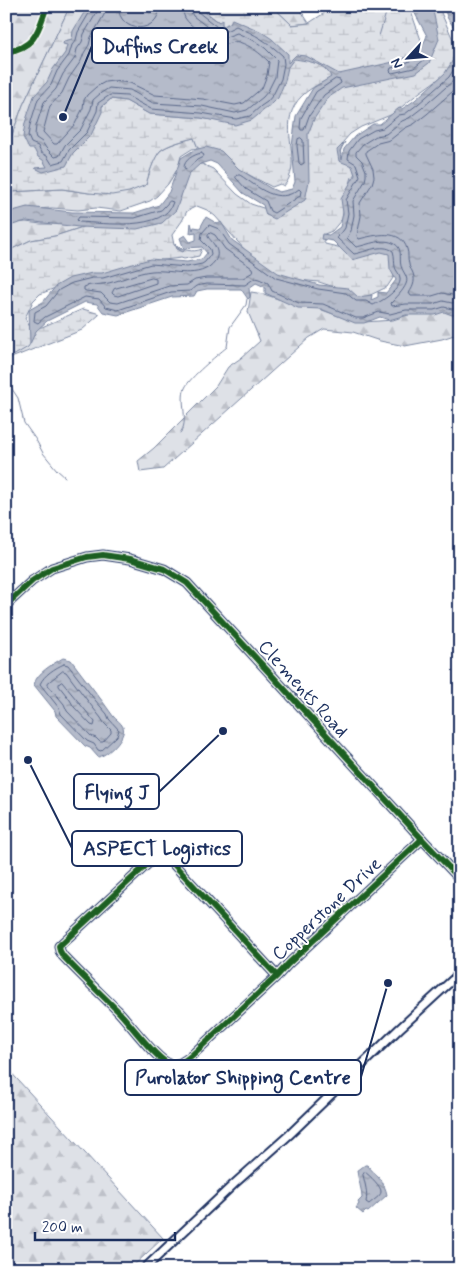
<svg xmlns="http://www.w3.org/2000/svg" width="466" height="1275" viewBox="0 0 466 1275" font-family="Mynerve,sans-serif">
	<defs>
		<pattern id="forest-firs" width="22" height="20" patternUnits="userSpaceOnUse" patternTransform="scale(1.25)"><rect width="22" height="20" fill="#dee1e7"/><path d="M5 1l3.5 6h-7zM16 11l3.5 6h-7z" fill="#bec1c9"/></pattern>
		<pattern id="wetland-marsh" width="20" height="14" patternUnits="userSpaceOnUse" patternTransform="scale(1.25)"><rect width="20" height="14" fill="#dee1e7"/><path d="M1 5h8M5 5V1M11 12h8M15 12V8" fill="none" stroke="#bec1c9"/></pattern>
		<pattern id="water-ripples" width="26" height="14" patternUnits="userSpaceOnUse" patternTransform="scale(1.25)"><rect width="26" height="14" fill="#b5bbca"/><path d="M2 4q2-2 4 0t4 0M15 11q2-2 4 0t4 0" fill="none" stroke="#9298a7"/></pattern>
	</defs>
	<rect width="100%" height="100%" fill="#fff"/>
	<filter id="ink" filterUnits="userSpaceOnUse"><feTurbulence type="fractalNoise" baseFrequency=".02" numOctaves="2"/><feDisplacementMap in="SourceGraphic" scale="10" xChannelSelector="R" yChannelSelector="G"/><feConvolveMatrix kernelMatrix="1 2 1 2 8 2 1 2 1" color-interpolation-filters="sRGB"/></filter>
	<g filter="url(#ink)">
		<g fill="url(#forest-firs)" stroke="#7c88a2">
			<path d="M6 6H70L23 105 6 151Z"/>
			<path d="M272 6H298L309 23 292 25Z"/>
			<path d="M194 138 198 148 192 149 181 156 178 168 168 184 157 196 150 201 121 211 96 208 78 210 52 208 18 210 6 213V189L11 192 62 189 89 193 146 185C148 176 154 157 160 151 167 145 185 140 194 138Z"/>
			<path d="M26 222 41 224H92L55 236 31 240 10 250 6 257V228L17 223Z"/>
			<path d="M251 292 264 294 278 299 311 306 347 319 364 322 393 320 411 314 460 307V333L442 339 405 346 380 341 353 332 324 329 309 338 163 469 140 472 138 461 154 448 216 386 228 367 241 358 260 341 248 312Z"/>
			<path d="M6 1067 163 1238 130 1269H6Z"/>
		</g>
		<g fill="url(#wetland-marsh)" stroke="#7c88a2">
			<path d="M70 6H163L98 110 111 99 126 101 149 114 201 118 235 124 230 23 224 26 198 6H272L292 25 309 23 326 12 329 6H409L421 40 420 52C417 54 413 57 410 59 403 62 392 63 384 65 355 71 303 80 292 111 283 136 302 165 284 186L280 184 272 187 198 148 194 138C185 140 166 145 160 151 154 158 148 176 146 185L129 192 112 195 89 193 62 189 10 192 6 189V151L23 105Z"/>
			<path d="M426 6H438L455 44V54L448 72 420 92 393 114 361 127 350 134 343 142 340 153 343 158 358 170 352 177 345 201 342 219 332 231 322 235 325 244 355 251 394 241 397 272 387 287 362 299 337 288 319 282 298 280 266 270 252 258 215 216 207 210 197 206 187 211 182 221 172 235 174 245C184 250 192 253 202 249L199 256 184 259 181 258 155 261 110 274H91L40 294 33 301 25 318 30 327H42L83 309 100 314 82 330 6 360V257L10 250 31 240 55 236 92 224H143L195 165 202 164 213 169 237 194 251 204 263 208 272 209 291 201 310 120 329 94 345 85 434 50Z"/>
		</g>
		<g fill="url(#water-ripples)" stroke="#77839f">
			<path d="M88 6 119 7 137 6V9L146 8 145 6H148L152 8 155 6H198L200 8 206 10V13L219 22 222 20V25L224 26 230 23 232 19 260 31 272 39 288 54V63L296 55 306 56 339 74 398 61 420 50 427 36 411 6H432L439 39 429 63 416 73 342 88 328 98 314 119 308 134 309 181 305 200 275 219 266 215 263 205 243 193 217 164 210 161 200 164 189 174 176 210 162 223 137 229 79 227 26 221 6 227V213L27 207 72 212 134 213 159 205 169 192 181 158 194 150 206 147 221 151 239 169 270 188 279 192 292 189 295 182 292 146 296 116 313 88 331 77C325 63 308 61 294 59L288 67 285 81 278 98 270 106 264 110 252 120 235 125 201 118 149 114 126 101 111 99 102 106V112L91 135 73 153 66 166 43 172 35 168 47 167 43 160 38 157 34 149H29L23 137 25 123 34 96 47 82 53 69 65 53 67 45 63 44 64 41 72 39 73 31Z"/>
			<path d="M443 6H460V312L452 315 444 312 435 315H406L389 320 380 317 364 323H355L321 309 298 308 265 293V287L256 283 249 288 250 297 248 299 241 289H207L197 291 194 296 172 297 118 315 103 312 97 304 85 302 47 321 36 331 30 344 29 310 43 302 56 286 70 278 92 273H102L150 259 187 262 202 259 207 253 202 247 186 248 183 252 177 249 175 244 179 249H184L180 238 185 235 190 242 196 240V232L190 233 191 223 193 230 194 227 200 228 206 217 218 224 221 222 232 240 278 273 319 285 348 288 358 297 372 295 371 300 378 297V292L386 293 396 280 390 269 389 254 381 252 352 260 333 241 321 239 322 234 329 235 340 227 343 213 341 199 355 175 352 166 339 161 337 150 345 142 340 151 342 160 344 149 355 136 373 124H380L399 108 402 109 415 100 445 73 458 52V33L448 19Z"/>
			<path d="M63 658 71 660C85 679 100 697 113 716 116 720 121 722 123 727 127 737 107 756 98 757L90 748 85 746 56 716 55 711 34 685C36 673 53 664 63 658Z"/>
			<path d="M365 1165H367C375 1174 385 1182 387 1195L368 1212 366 1211 363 1214 356 1208 359 1204 358 1202 362 1198C362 1189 358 1180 357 1171Z"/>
		</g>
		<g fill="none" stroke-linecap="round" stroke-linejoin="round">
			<g stroke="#596789" stroke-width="1">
				<path d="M92 6 91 10 78 32 76 40 72 45 69 55 57 71 51 85 38 99 30 125 28 136 31 143 38 146 41 153 47 156 52 164 63 161 69 150 87 132 97 111 98 103 110 95 127 96 151 109 201 113 236 119 250 116 261 106 267 102 273 95 281 79 284 64 283 56C267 41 256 35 236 26L226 31 221 30 203 16 197 11 196 6"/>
				<path d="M98 6 97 12 84 34 82 42 77 49 75 58 63 74 56 89 44 102 36 126 35 135 36 138 42 142 46 148 55 157 59 156 65 145 81 129 91 109 93 100 101 93 109 88 130 90 153 103 202 106 235 113 247 110 263 97 268 91 275 77 277 60 265 48 255 41 237 33 226 37 219 36 193 16 191 12 190 6"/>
				<path d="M106 6 104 15 91 37 89 45 84 53 81 61 69 78 62 93 50 106 43 132 54 144H57L75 124 83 108 84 100 87 95 96 87 105 82 113 81 130 83 155 95 203 99 235 105 244 103 262 88 267 75 269 62C260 53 251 46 239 42 233 40 227 46 220 44 211 42 190 26 185 18 183 14 183 10 183 6"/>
				<path d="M118 6C119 35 159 35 160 6"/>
				<path d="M422 55 425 56V59L414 68 392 73 390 71 391 68 400 66Z"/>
				<path d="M460 59 449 77 418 104 405 114 399 115 383 128 374 130 358 139 349 151 348 159 356 164 360 176 346 200 348 213 345 228 343 231 338 235 337 238 354 254C366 252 382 243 393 251 395 257 394 262 395 267 396 271 400 274 400 278 402 289 381 302 373 305L366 301H356L346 293 318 289 276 278 229 244 219 229 209 225 202 233 201 240 210 249 211 254 205 262 202 264 187 267 151 264 103 278H92L72 283 59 290 46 306 35 312 34 321 38 323 45 317 85 297 99 299 106 307 118 310 171 292 190 291 196 286 207 284 245 285 255 278 259 279 268 283 272 291 299 303 323 304 356 318H363L379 312 390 314 406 310H434L444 307 452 309 460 308"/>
				<path d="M460 71 453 81 422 108 409 118 402 121 386 134 376 136 363 144 356 152V155L362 161 366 171V176L365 181 353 201 354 215 351 231 347 238 356 247C368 245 383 237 395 244 403 249 399 258 401 266 403 273 409 277 406 284 403 291 396 298 391 303L392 306 406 304H433L443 301 452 303 460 301"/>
				<path d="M336 79 340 80 341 83 324 95 309 116 304 130H301L300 128 301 118 316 92Z"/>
				<path d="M460 85 427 114 414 124 405 128 390 140 378 143 366 151V154L373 169 374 177 372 184 360 203 361 216 357 236 359 239C375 235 401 228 407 249 409 254 407 259 409 264 409 267 411 269 412 271 416 279 414 286 409 293L411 296H432L442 293 452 295 460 294"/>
				<path d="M301 138 303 140 304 163 301 165 299 163 297 146 298 139Z"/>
				<path d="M201 153 204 155 203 157 197 160 187 169 184 168C184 160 193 155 201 153Z"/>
				<path d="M237 175H240C258 187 278 206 299 189L301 191 300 196 274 213 270 211 266 201 246 189 236 178Z"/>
				<path d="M170 201 173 202C165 232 102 223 79 222L77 220 79 217 135 218 161 210Z"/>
				<path d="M211 233 215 235 225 249 252 268 253 272 243 278H206L195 280 187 285 169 286 118 303 110 302 101 293 86 291 84 290V287C91 284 96 285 103 284 119 282 137 272 152 271 172 269 200 281 215 261 221 252 214 244 208 237V235Z"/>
				<path d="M152 278 156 279V283L118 296 114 295 112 293 114 289Z"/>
				<path d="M64 664 68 665 95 700 107 714 109 719 119 730 117 736 101 751 98 750 94 744 87 741 61 714 59 708 40 684C44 675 55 668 64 664Z"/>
				<path d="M63 671 66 672 90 704 101 718 104 723 111 730V733L103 742H100L96 738 91 736 67 711 64 704 48 685V683Z"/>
				<path d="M62 682 95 722 94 726 91 725 74 707 70 700 59 686V684Z"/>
				<path d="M365 1172C369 1175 382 1187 381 1192 381 1196 372 1201 369 1204L366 1202C368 1193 365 1184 363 1175Z"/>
			</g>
			<g stroke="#77839f" stroke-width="1">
				<path d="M379 36 386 13 385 9 381 6"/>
				<path d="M6 360 28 347 30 344"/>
				<path d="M6 380 18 398 24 423 36 440 43 453 57 470 65 477"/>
				<path d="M180 433C190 422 179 401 185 388 190 377 216 356 227 347L230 327 246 305 247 299"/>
			</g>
			<g stroke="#1b2f5e" stroke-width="11">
				<g id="minor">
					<path d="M6 605 32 581 52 568 87 557 103 555 130 559 164 569 187 583 422 839 460 879"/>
					<path d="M277 976 167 857 160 854 156 856 59 946 60 951 63 956C81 975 100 993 118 1011 129 1022 157 1061 170 1064 179 1066 184 1061 191 1056L277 976 288 964 422 839"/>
					<path d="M144 1269 234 1184 289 1135 399 1029 460 973"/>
				</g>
			</g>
			<use href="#minor" stroke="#fff" stroke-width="7"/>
			<g stroke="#fff" stroke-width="9">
				<g id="cycleway">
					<path d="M6 52C36 47 38 31 47 6"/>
					<path d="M6 605 32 581 52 568 87 557 103 555 130 559 164 569 187 583 422 839 460 879"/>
					<path d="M277 976 167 857 160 854 156 856 59 946 60 951 63 956C81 975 100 993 118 1011 129 1022 157 1061 170 1064 179 1066 184 1061 191 1056L277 976 288 964 422 839"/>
				</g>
			</g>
			<use href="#cycleway" stroke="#1b5e20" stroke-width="6"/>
		</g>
	</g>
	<g text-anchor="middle" stroke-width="4" stroke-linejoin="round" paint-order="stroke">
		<g font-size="19" fill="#1b2f5e" stroke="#fff">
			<text transform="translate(304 688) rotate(48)" y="7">Clements Road</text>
			<text transform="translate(326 908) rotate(-43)" y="7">Copperstone Drive</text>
		</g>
	</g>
	<path fill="none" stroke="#1b2f5e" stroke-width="2" d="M63 117L92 46M223 731L159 792M28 760L72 848M388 983L361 1077"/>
	<g fill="#1b2f5e" stroke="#fff" stroke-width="2">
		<circle cx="63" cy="117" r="5"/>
		<circle cx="223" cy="731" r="5"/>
		<circle cx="28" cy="760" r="5"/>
		<circle cx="388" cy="983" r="5"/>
	</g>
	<g fill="#fff" stroke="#1b2f5e" stroke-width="2">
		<rect x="92" y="28" width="136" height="35" rx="5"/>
		<rect x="74" y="774" width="85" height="35" rx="5"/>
		<rect x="72" y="831" width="170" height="35" rx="5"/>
		<rect x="125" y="1060" width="236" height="35" rx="5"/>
	</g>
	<g font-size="20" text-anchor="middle" font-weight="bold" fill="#1b2f5e">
		<text x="160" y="53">Duffins Creek</text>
		<text x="117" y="799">Flying J</text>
		<text x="157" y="855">ASPECT Logistics</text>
		<text x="243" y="1084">Purolator Shipping Centre</text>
	</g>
	<rect width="466" height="1275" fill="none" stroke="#fff" stroke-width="25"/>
	<rect x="12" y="12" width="441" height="1250" fill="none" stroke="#1b2f5e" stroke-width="2" filter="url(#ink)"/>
	<g transform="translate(408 58) rotate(244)" stroke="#ffffff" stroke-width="4" paint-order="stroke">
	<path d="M0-4L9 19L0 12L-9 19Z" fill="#1b2f5e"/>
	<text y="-8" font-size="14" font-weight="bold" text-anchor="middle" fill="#1b2f5e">N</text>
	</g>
	<path d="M35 1232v8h140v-8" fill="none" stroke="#1b2f5e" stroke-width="2.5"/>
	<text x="42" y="1232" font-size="15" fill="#1b2f5e" stroke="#ffffff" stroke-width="4" paint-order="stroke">200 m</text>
</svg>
